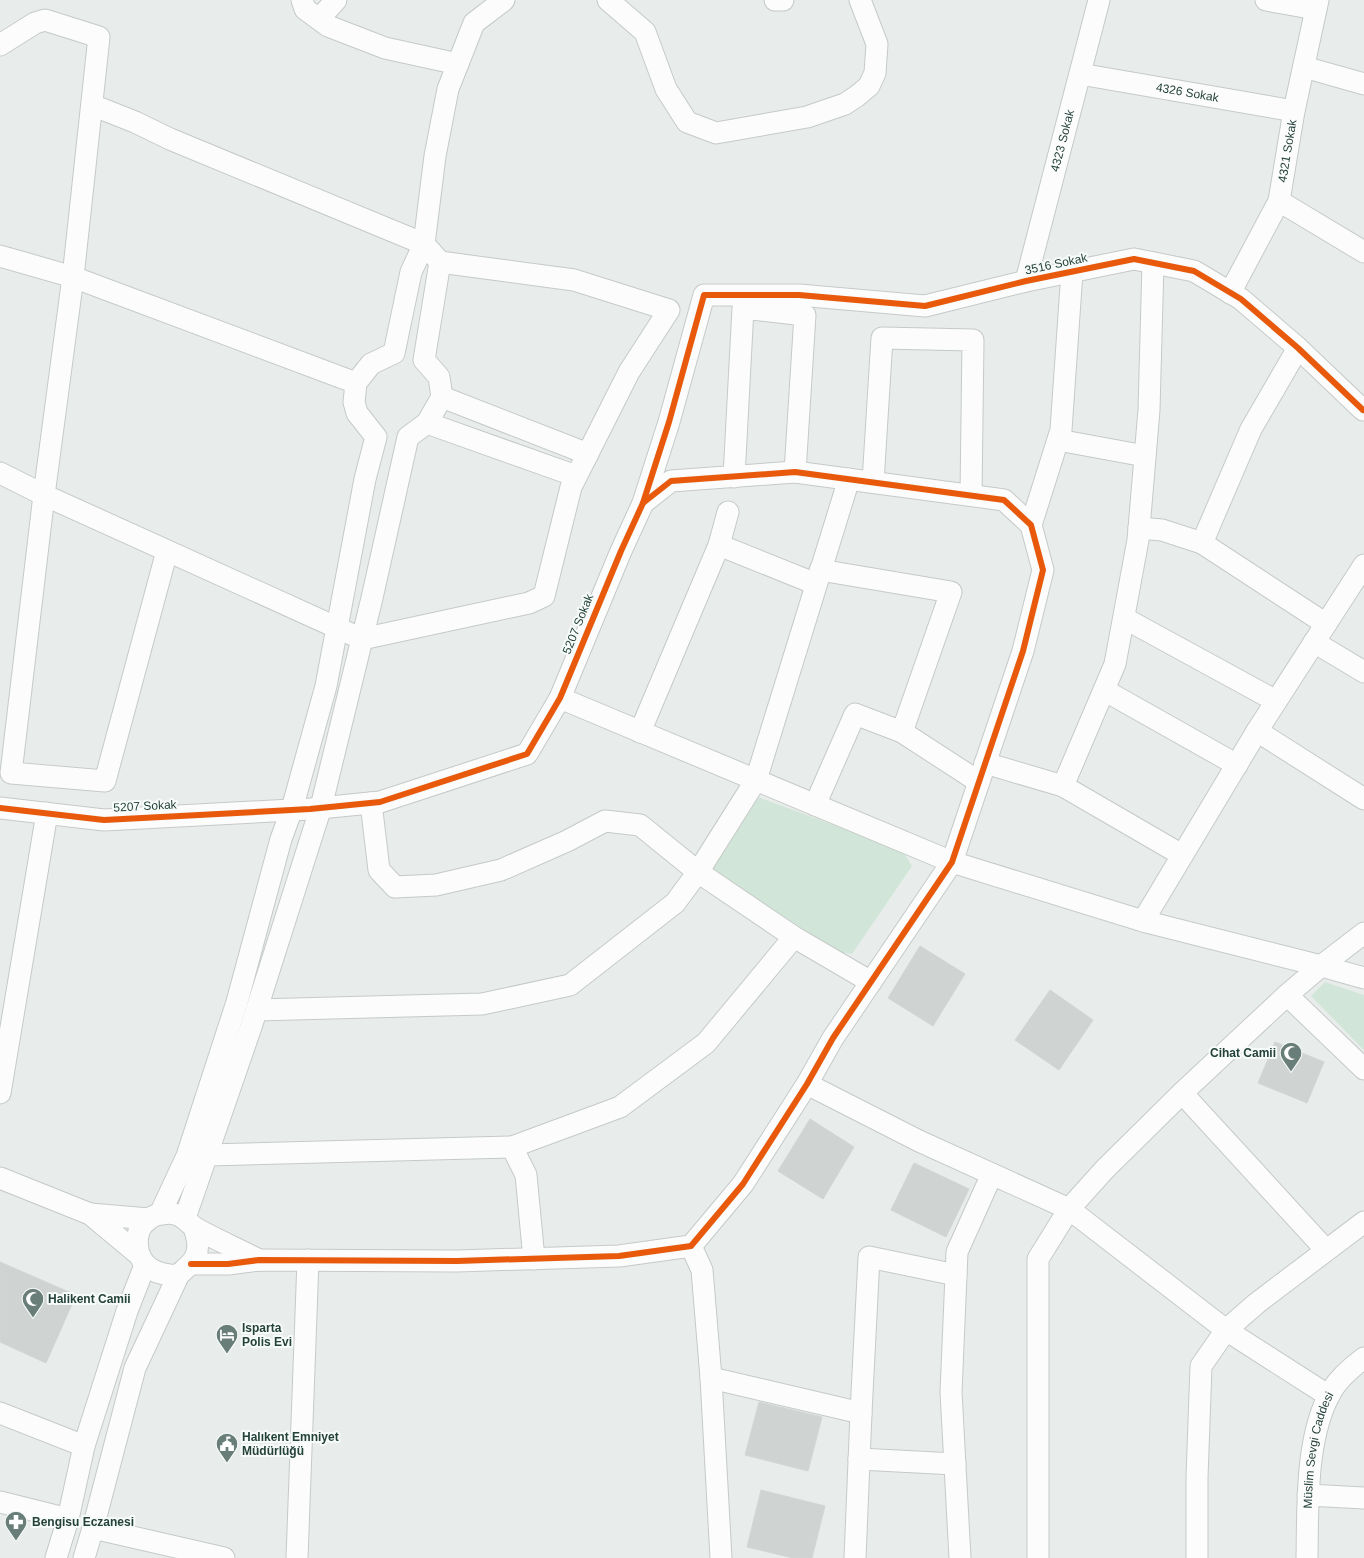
<svg xmlns="http://www.w3.org/2000/svg" width="1364" height="1558" viewBox="0 0 1364 1558" font-family="Helvetica,sans-serif">
	<rect width="100%" height="100%" fill="#e8edeb"/>
	<g fill="#d1e6d8">
		<path d="M758 797 902 850 912 866 852 954 838 952 709 867Z"/>
		<path d="M1325 982 1364 995V1050L1311 996Z"/>
	</g>
	<g fill="#cfd4d2" stroke="#d1d6d4">
		<path d="M920 946 965 974 933 1026 888 998Z"/>
		<path d="M1050 990 1093 1020 1059 1070 1015 1040Z"/>
		<path d="M1275 1042 1324 1062 1307 1103 1258 1083Z"/>
		<path d="M810 1119 854 1147 823 1199 778 1171Z"/>
		<path d="M914 1163 969 1189 946 1237 891 1210Z"/>
		<path d="M0 1262 76 1295 46 1363 0 1342Z"/>
		<path d="M759 1402 822 1417 808 1471 745 1455Z"/>
		<path d="M761 1490 825 1506 812 1558H793L747 1547Z"/>
	</g>
	<g fill="none" stroke-linecap="round" stroke-linejoin="round">
		<g stroke="#c5cac8" stroke-width="23">
			<g id="minor">
				<path d="M302 0 305 9 328 26 385 48 458 64"/>
				<path d="M608 0 645 32 666 89 687 122 716 133 807 117 845 104 857 96 869 86 875 73 877 44 860 0"/>
				<path d="M775 0H783"/>
				<path d="M1266 0 1316 9"/>
				<path d="M319 19 336 0"/>
				<path d="M0 45 35 23 45 20 99 37 73 277 44 495 362 639 529 603 544 596 571 487 629 372 669 310 574 280 440 262"/>
				<path d="M1304 67 1364 84"/>
				<path id="s1" d="M1080 74 1294 111"/>
				<path d="M92 105 135 122 170 139 424 244 411 272 394 353 371 364 356 383 354 402 357 413 376 437 365 479 326 686 292 809 281 839 237 1002 187 1156 160 1214"/>
				<path d="M1279 201 1364 252"/>
				<path d="M0 256 73 277 356 383"/>
				<path id="s2" d="M1026 281 1099 0"/>
				<path id="s3" d="M1230 293 1279 201 1294 111 1318 0"/>
				<path d="M442 397 588 454"/>
				<path d="M427 423 576 476"/>
				<path d="M1058 440 1145 456"/>
				<path d="M0 473 44 495 11 773 105 781 167 551"/>
				<path d="M734 477 743 308 805 315 795 472"/>
				<path d="M873 482 882 338 973 340 971 495"/>
				<path d="M1031 525 1061 430 1072 272"/>
				<path d="M1139 528 1162 530 1202 543 1326 624"/>
				<path d="M1202 543 1251 429 1298 348"/>
				<path d="M719 545 728 512"/>
				<path d="M820 570 951 592 902 732"/>
				<path d="M1124 618 1276 701"/>
				<path d="M1314 642 1364 672"/>
				<path d="M1104 690 1237 765"/>
				<path d="M560 698 952 862 1143 921 1321 966 1364 978"/>
				<path d="M1257 731 1364 799"/>
				<path d="M640 732 719 545 816 584"/>
				<path d="M985 763 1063 786 1182 855"/>
				<path d="M1063 786 1115 664 1138 540 1149 410 1153 263"/>
				<path d="M371 803 379 870 395 887 436 885 501 870 567 841 605 821 640 825 698 872 794 937 871 982"/>
				<path d="M815 805 855 714 902 732 979 782"/>
				<path d="M0 808 104 820 310 809 380 802 527 754 560 698 621 551 643 503 669 422 704 295H799L925 306 1026 281 1134 259 1194 271 1241 299 1298 348 1363 410"/>
				<path d="M1143 921 1257 731 1364 565"/>
				<path d="M1287 995 1364 1069"/>
				<path d="M257 1010 482 1004 570 985 675 903 698 872 756 780 849 479"/>
				<path d="M807 1084 919 1141 1069 1209 1226 1330 1329 1396"/>
				<path d="M0 1093 47 813"/>
				<path d="M1182 1093 1326 1250"/>
				<path d="M512 1147 526 1175 534 1259"/>
				<path d="M208 1155 512 1147 620 1107 706 1043 794 937"/>
				<path d="M0 1178 90 1214 138 1254"/>
				<path d="M90 1214 149 1219"/>
				<path d="M185 1218 251 1027 321 807 372 598 408 437 427 423 442 397 439 377 424 360 440 262 424 244 435 156 448 89 474 23 504 0"/>
				<path d="M194 1228C200 1244 200 1257 186 1268 184 1270 181 1273 179 1274 175 1276 168 1275 164 1274 143 1270 133 1252 139 1231 142 1223 153 1214 162 1214 166 1213 171 1213 174 1214 185 1216 188 1224 197 1229 217 1240 238 1249 259 1260"/>
				<path d="M691 1246 702 1270 711 1378 721 1558"/>
				<path d="M191 1264H228L259 1260 457 1261 619 1256 691 1246 743 1184 807 1084 833 1038 952 862 1023 651 1043 570 1031 525 1004 500 795 472 671 481 643 503"/>
				<path d="M711 1378 861 1413"/>
				<path d="M0 1413 84 1446"/>
				<path d="M859 1459 955 1464"/>
				<path d="M1308 1495 1364 1498"/>
				<path d="M0 1502 68 1519"/>
				<path d="M93 1528 224 1558"/>
				<path d="M56 1558 68 1519 84 1446 127 1311 145 1265"/>
				<path d="M84 1558 93 1528 135 1368 179 1274"/>
				<path d="M297 1558 308 1260"/>
				<path d="M855 1558 861 1413 869 1257 956 1275"/>
				<path d="M960 1558 951 1392 957 1252 992 1174"/>
				<path d="M1038 1558V1259L1069 1209 1105 1169 1182 1093 1287 995 1321 966 1364 933"/>
				<path d="M1197 1558V1477L1201 1366 1226 1330 1257 1303 1364 1222"/>
				<path id="s4" d="M1307 1558C1308 1507 1305 1435 1332 1390 1340 1377 1352 1367 1364 1358"/>
			</g>
		</g>
		<use href="#minor" stroke="#fcfcfc" stroke-width="21"/>
		<g stroke="#f7fbf9" stroke-width="8">
			<g id="cycleway">
				<path d="M0 808 104 820 310 809 380 802 527 754 560 698 621 551 643 503 669 422 704 295H799L925 306 1026 281 1134 259 1194 271 1241 299 1298 348 1363 410"/>
				<path d="M191 1264H228L259 1260 457 1261 619 1256 691 1246 743 1184 807 1084 833 1038 952 862 1023 651 1043 570 1031 525 1004 500 795 472 671 481 643 503"/>
			</g>
		</g>
		<use href="#cycleway" stroke="#e8590c" stroke-width="6"/>
	</g>
	<defs>
		<g id="mosque-pin" transform="scale(1.15)"><path d="M0 17L-7.5 6A9.5 9.5 0 1 1 7.5 6Z" fill="#697e78" stroke="#f7fbf9"/><path d="M3.5-4.9A6 6 0 1 0 3.5 4.9A5 5 0 1 1 3.5-4.9Z" fill="#fff"/></g>
		<g id="hotel-pin" transform="scale(1.15)"><path d="M0 17L-7.5 6A9.5 9.5 0 1 1 7.5 6Z" fill="#697e78" stroke="#f7fbf9"/><path d="M-6-4.5h1.5V1H6V5H4.5V3h-9V5H-6ZM-4 0a1.8 1.8 0 1 1 3.6 0ZM.5 0V-2.5h3Q6-2.5 6 0Z" fill="#fff"/></g>
		<g id="civic-pin" transform="scale(1.15)"><path d="M0 17L-7.5 6A9.5 9.5 0 1 1 7.5 6Z" fill="#697e78" stroke="#f7fbf9"/><path d="M-.6-6.5H3V-4.5H.6V-3L4-1V1h2V6H-6V1h2V-1L-.6-3ZM-1.2 2.5V6h2.4V2.5Z" fill="#fff"/></g>
		<g id="pharmacy-pin" transform="scale(1.15)"><path d="M0 17L-7.5 6A9.5 9.5 0 1 1 7.5 6Z" fill="#697e78" stroke="#f7fbf9"/><path d="M-2-6h4v4h4v4h-4v4h-4v-4h-4v-4h4Z" fill="#fff"/></g>
	</defs>
	<g fill-rule="evenodd">
		<use href="#mosque-pin" x="1291" y="1053"/>
		<use href="#mosque-pin" x="33" y="1299"/>
		<use href="#hotel-pin" x="227" y="1335"/>
		<use href="#civic-pin" x="227" y="1444"/>
		<use href="#pharmacy-pin" x="16" y="1522"/>
	</g>
	<g text-anchor="middle" stroke-width="4" stroke-linejoin="round" paint-order="stroke">
		<g font-size="12" fill="#24423a" stroke="#f7fbf9">
			<text dy="4" stroke="none"><textPath href="#s1" startOffset="109">4326 Sokak</textPath></text>
			<text dy="4" stroke="none"><textPath href="#s2" startOffset="145">4323 Sokak</textPath></text>
			<text dy="4" stroke="none"><textPath href="#s3" startOffset="155">4321 Sokak</textPath></text>
			<text transform="translate(1056 264) rotate(-12)" y="4">3516 Sokak</text>
			<text transform="translate(578 624) rotate(-68)" y="4">5207 Sokak</text>
			<text transform="translate(145 806) rotate(-3)" y="4">5207 Sokak</text>
			<text dy="4" stroke="none"><textPath href="#s4" startOffset="109">Müslim Sevgi Caddesi</textPath></text>
		</g>
		<g font-size="12" font-weight="bold" fill="#24423a" stroke="#f7fbf9" text-anchor="start">
			<text x="1276" y="1057" text-anchor="end">Cihat Camii</text>
			<text x="48" y="1303">Halikent Camii</text>
			<text x="242" y="1332">Isparta<tspan x="242" dy="14">Polis Evi</tspan></text>
			<text x="242" y="1441">Halıkent Emniyet<tspan x="242" dy="14">Müdürlüğü</tspan></text>
			<text x="32" y="1526">Bengisu Eczanesi</text>
		</g>
	</g>
</svg>
